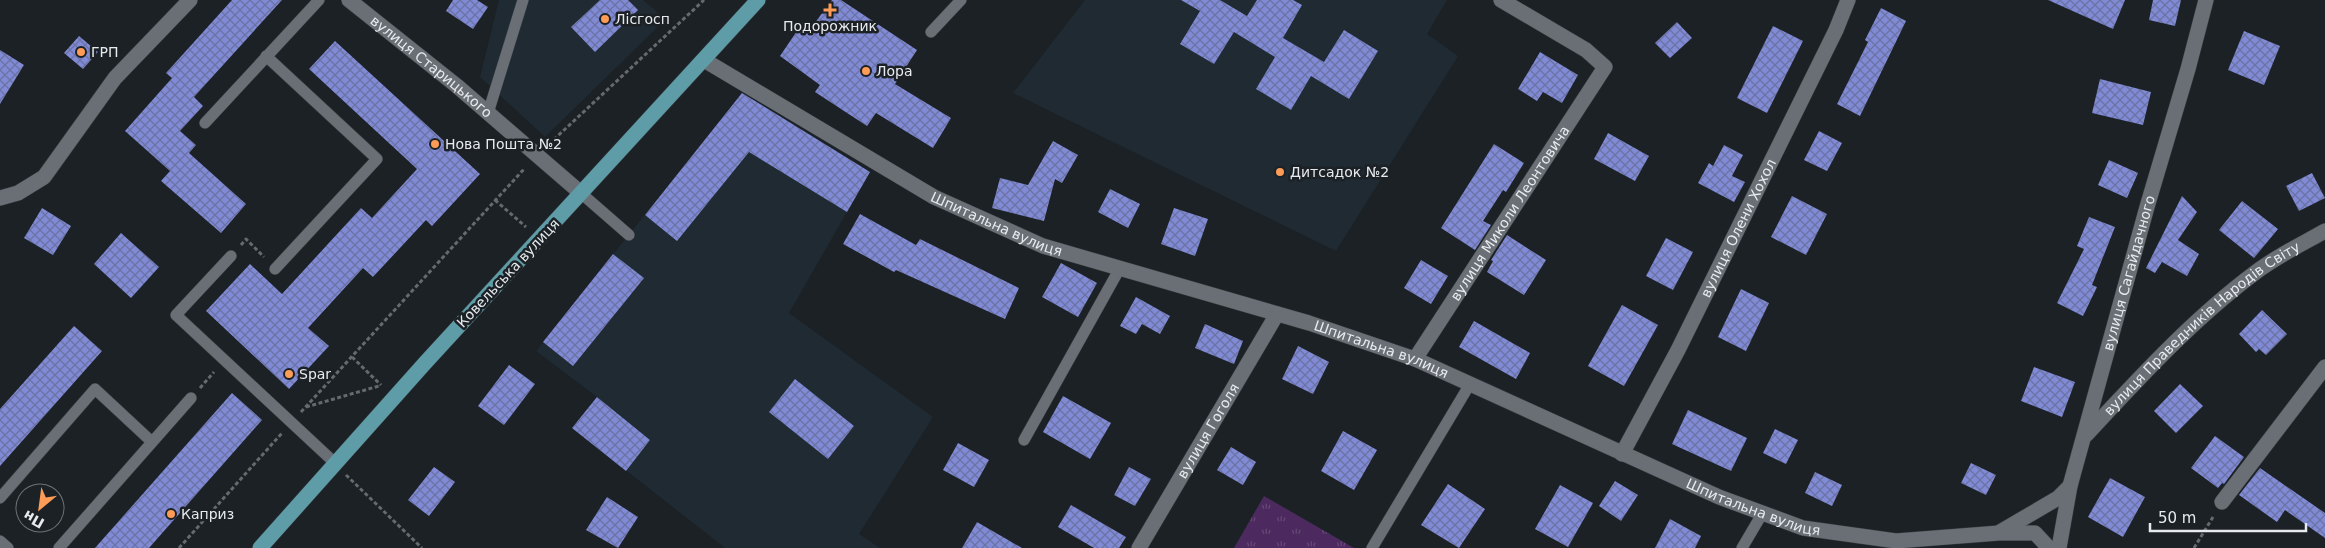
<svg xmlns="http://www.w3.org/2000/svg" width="2325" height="548" viewBox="0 0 2325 548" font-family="'DejaVu Sans',sans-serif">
	<defs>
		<pattern id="park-tufts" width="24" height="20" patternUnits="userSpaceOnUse" patternTransform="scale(1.25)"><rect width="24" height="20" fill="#4c2a60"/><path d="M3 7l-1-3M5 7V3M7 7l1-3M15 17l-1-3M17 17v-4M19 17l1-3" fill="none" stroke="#664977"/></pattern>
		<pattern id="building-cross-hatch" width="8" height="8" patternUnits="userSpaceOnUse" patternTransform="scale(1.25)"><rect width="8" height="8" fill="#808ad5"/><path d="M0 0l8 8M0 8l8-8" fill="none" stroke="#6b72a4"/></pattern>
	</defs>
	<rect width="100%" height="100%" fill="#1b2125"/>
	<g fill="#1f2a33">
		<path d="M499 0H643L666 19 545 137 480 77Z"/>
		<path d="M1085 0H1447L1427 34 1458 56 1336 251 1013 93Z"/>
		<path d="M742 93 870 172 789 313 933 417 859 534 880 548H725L572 428 597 397 536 351Z"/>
	</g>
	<path fill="url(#park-tufts)" d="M1264 496 1354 548H1234Z"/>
	<g fill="url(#building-cross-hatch)">
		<path d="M232 0H282L194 97 203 106 180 131 196 145 189 153 246 204 221 233 161 181 170 171 125 131 172 78 166 73Z"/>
		<path d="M453 0H477L488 7 473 29 446 11Z"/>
		<path d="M600 0H628L638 10 595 52 571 27Z"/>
		<path d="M832 0H841L917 50 895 84 951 118 933 148 876 113 867 126 815 92 820 85 780 56 803 22 811 28Z"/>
		<path d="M1181 0H1220L1247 16 1257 0H1293L1302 5 1283 38 1324 62 1344 30 1378 51 1349 99 1311 76 1291 110 1256 89 1275 57 1234 32 1214 64 1180 44 1200 11Z"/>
		<path d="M2048 0H2125L2113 29Z"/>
		<path d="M2153 0H2181L2175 26 2149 20Z"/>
		<path d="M1881 8 1906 21 1860 116 1837 104 1868 42 1865 40Z"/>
		<path d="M1677 22 1692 38 1670 58 1655 43Z"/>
		<path d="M1773 26 1803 41 1767 113 1737 98Z"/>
		<path d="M2244 31 2280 46 2264 85 2228 70Z"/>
		<path d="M79 36 98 52 83 69 64 53Z"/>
		<path d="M335 41 480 174 432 226 426 220 373 277 363 268 308 328 329 346 289 389 206 311 250 264 282 294 361 208 372 218 417 169 309 69Z"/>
		<path d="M0 50 24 65 0 104Z"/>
		<path d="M1540 52 1578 75 1562 103 1543 92 1537 101 1518 89Z"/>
		<path d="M2100 79 2151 92 2143 125 2092 113Z"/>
		<path d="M742 93 870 172 847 212 749 152 677 241 645 215Z"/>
		<path d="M1819 131 1842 143 1827 171 1804 160Z"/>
		<path d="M1608 133 1649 156 1635 181 1594 159Z"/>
		<path d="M1053 141 1078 155 1062 183 1055 179 1044 221 992 208 1000 178 1028 185Z"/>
		<path d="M1494 144 1524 163 1506 192 1503 190 1483 221 1491 225 1475 250 1441 228Z"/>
		<path d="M1724 145 1743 155 1732 176 1745 182 1734 202 1698 183 1709 163 1713 166Z"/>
		<path d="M2109 160 2138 173 2127 198 2098 185Z"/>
		<path d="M2312 173 2325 198 2299 211 2286 186Z"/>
		<path d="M1110 189 1140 204 1128 228 1098 212Z"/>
		<path d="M1792 196 1827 214 1806 255 1771 237Z"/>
		<path d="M2182 196 2197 212 2178 240 2199 254 2187 276 2162 262 2155 273 2146 268Z"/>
		<path d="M2242 201 2278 229 2254 258 2219 230Z"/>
		<path d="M42 208 71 226 53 255 24 238Z"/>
		<path d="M1174 208 1208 219 1195 256 1161 244Z"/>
		<path d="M860 214 916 245 920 239 1019 288 1005 319 896 270 894 272 843 244Z"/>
		<path d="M2089 217 2115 227 2092 285 2097 287 2083 316 2057 303 2084 249 2077 246Z"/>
		<path d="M121 233 159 267 131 298 94 264Z"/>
		<path d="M1507 235 1546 260 1524 295 1487 272 1493 261 1491 260Z"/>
		<path d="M1666 238 1693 252 1673 290 1646 276Z"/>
		<path d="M613 254 644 278 573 366 543 342Z"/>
		<path d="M1421 260 1448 276 1431 304 1404 288Z"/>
		<path d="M1061 263 1097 283 1078 317 1042 297Z"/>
		<path d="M1741 289 1769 303 1746 351 1718 337Z"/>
		<path d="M1136 297 1170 316 1160 334 1142 324 1136 334 1120 326Z"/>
		<path d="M1622 305 1658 325 1624 386 1588 366Z"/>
		<path d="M2262 310 2287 334 2266 355 2259 349 2256 352 2239 334Z"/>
		<path d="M1474 321 1530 353 1516 379 1459 347Z"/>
		<path d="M1205 324 1243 341 1234 364 1195 348Z"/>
		<path d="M74 326 102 351 0 466V409Z"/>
		<path d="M1298 346 1329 362 1313 394 1282 379Z"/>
		<path d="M509 365 535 384 504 425 478 406Z"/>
		<path d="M2034 367 2075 382 2062 417 2021 401Z"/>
		<path d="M795 379 854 426 828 459 769 412Z"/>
		<path d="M2180 384 2203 406 2176 433 2154 411Z"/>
		<path d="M232 393 262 420 149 548H95Z"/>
		<path d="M1063 396 1111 423 1090 459 1043 432Z"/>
		<path d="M597 397 650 440 626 471 572 428Z"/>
		<path d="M1688 410 1747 438 1731 471 1672 444Z"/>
		<path d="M1775 429 1798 440 1786 464 1763 453Z"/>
		<path d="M1343 431 1377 450 1354 490 1321 471Z"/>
		<path d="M2215 436 2244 457 2224 484 2222 483 2218 488 2191 468Z"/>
		<path d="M958 443 989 460 974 487 943 470Z"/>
		<path d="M1231 447 1256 462 1243 485 1217 470Z"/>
		<path d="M1971 463 1996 475 1986 495 1961 483Z"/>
		<path d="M434 467 455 482 429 516 408 500Z"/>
		<path d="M1129 467 1151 479 1135 506 1114 495Z"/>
		<path d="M2260 468 2325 513V538L2285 510 2277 522 2239 495Z"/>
		<path d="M1815 472 1842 485 1832 506 1805 493Z"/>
		<path d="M2110 478 2145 497 2123 537 2088 517Z"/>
		<path d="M1615 481 1638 495 1621 521 1599 506Z"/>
		<path d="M1448 484 1485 509 1459 548 1421 525Z"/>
		<path d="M1560 485 1593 503 1568 547 1535 529Z"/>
		<path d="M607 497 638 517 618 548 586 530Z"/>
		<path d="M1071 505 1126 537 1119 548H1094L1058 527Z"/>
		<path d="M1670 519 1701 536 1695 548H1655Z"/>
		<path d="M977 522 1022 548H962Z"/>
	</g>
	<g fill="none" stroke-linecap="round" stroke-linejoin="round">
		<g stroke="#383c40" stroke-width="12">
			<g id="lane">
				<path d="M931 32 961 0"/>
				<path d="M266 56 377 159 275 269"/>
				<path d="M488 113 523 0"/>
				<path d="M205 123 319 0"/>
				<path d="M582 194 629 235"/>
				<path d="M231 256 176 315 336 464"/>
				<path d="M1024 440 1120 268"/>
				<path d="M0 498 95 389 152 442"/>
				<path d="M0 541 8 548"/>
				<path d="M59 548 191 398"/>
				<path d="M1372 548 1470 384"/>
				<path d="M1742 548 1762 514"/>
			</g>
		</g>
		<g stroke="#383c40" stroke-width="16">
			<g id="street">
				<path id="s1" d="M349 0 457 86 582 194"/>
				<path id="s2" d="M704 60 934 197 1043 246 1309 323 1415 359 1719 497 1803 528 1896 541 1999 533H2035L2049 548"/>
				<path d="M0 198 18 193 44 177 115 78 190 0"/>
				<path id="s3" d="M1415 359 1605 67 1586 50 1501 0"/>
				<path id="s4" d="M2086 435C2140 377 2193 319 2256 272 2277 256 2302 244 2325 231"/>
				<path id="s5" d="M1622 454 1678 350 1836 30 1848 0"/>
				<path d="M2222 502 2325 367"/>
				<path d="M2000 532 2058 498 2070 486"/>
				<path id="s6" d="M1139 548 1277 314"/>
				<path id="s7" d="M2059 548 2070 486 2147 207 2188 69 2206 0"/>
			</g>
		</g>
		<g stroke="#383c40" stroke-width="16">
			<path id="primary" d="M260 548 425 363 758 0"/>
		</g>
		<g stroke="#656a6e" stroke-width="3" stroke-dasharray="4 2.5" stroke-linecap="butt">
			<path d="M549 144 704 0"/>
			<path d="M495 200 526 227"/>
			<path d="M241 245 246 239 264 257"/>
			<path d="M352 357 381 385"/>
			<path d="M200 388 214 372"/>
			<path d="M306 407 379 386"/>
			<path d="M301 412 525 168"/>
			<path d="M346 475 422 548"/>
			<path d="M179 548 282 433"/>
			<path d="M2194 548 2213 517"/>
		</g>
		<use href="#lane" stroke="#696f75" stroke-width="11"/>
		<use href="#street" stroke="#696f75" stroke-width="15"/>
		<use href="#primary" stroke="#5e9da8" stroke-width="15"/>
	</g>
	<g fill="#fd9c56" stroke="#1b2125" stroke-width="2">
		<path d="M827.5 2.5h5v5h5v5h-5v5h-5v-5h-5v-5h5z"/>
		<circle cx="605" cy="19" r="5"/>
		<circle cx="81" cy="52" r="5"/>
		<circle cx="866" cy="71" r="5"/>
		<circle cx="435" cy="144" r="5"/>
		<circle cx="1280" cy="172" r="5"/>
		<circle cx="289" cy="374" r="5"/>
		<circle cx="171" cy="514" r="5"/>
	</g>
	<g text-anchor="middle" stroke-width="5" stroke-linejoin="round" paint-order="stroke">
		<g font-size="14" fill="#e7ebef" stroke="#1b2125" text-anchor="start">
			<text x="615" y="24">Лісгосп</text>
			<text x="830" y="31" text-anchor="middle">Подорожник</text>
			<text x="91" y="57">ГРП</text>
			<text x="876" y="76">Лора</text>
			<text x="445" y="149">Нова Пошта №2</text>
			<text x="1290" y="177">Дитсадок №2</text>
			<text x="299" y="379">Spar</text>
			<text x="181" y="519">Каприз</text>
		</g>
		<g font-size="14" fill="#e7ebef" stroke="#1b2125">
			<text dy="5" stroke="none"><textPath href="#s1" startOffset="106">вулиця Старицького</textPath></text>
			<text dy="5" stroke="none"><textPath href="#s3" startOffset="174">вулиця Миколи Леонтовича</textPath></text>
			<text dy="5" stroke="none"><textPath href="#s2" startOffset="336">Шпитальна вулиця</textPath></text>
			<text dy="5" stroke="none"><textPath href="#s5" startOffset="254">вулиця Олени Хохол</textPath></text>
			<text transform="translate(508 273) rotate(-47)" y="5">Ковельська вулиця</text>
			<text dy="5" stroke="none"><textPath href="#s7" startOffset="284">вулиця Сагайдачного</textPath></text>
			<text dy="5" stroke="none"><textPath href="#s4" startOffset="158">вулиця Праведників Народів Світу</textPath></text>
			<text dy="5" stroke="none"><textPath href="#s2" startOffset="741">Шпитальна вулиця</textPath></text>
			<text dy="5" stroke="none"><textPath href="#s6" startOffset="136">вулиця Гоголя</textPath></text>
			<text dy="5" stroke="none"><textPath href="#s2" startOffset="1146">Шпитальна вулиця</textPath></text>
		</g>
	</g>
	<g transform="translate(40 508) rotate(209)"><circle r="24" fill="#1b2125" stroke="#6d7276"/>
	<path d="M0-4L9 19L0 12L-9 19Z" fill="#fd9c56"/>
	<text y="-8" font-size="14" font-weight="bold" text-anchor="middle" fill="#e7ebef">Пн</text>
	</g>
	<path d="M2150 523v8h156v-8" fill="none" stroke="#e7ebef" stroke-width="2.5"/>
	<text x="2158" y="523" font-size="15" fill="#e7ebef" stroke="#1b2125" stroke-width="4" paint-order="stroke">50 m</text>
</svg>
